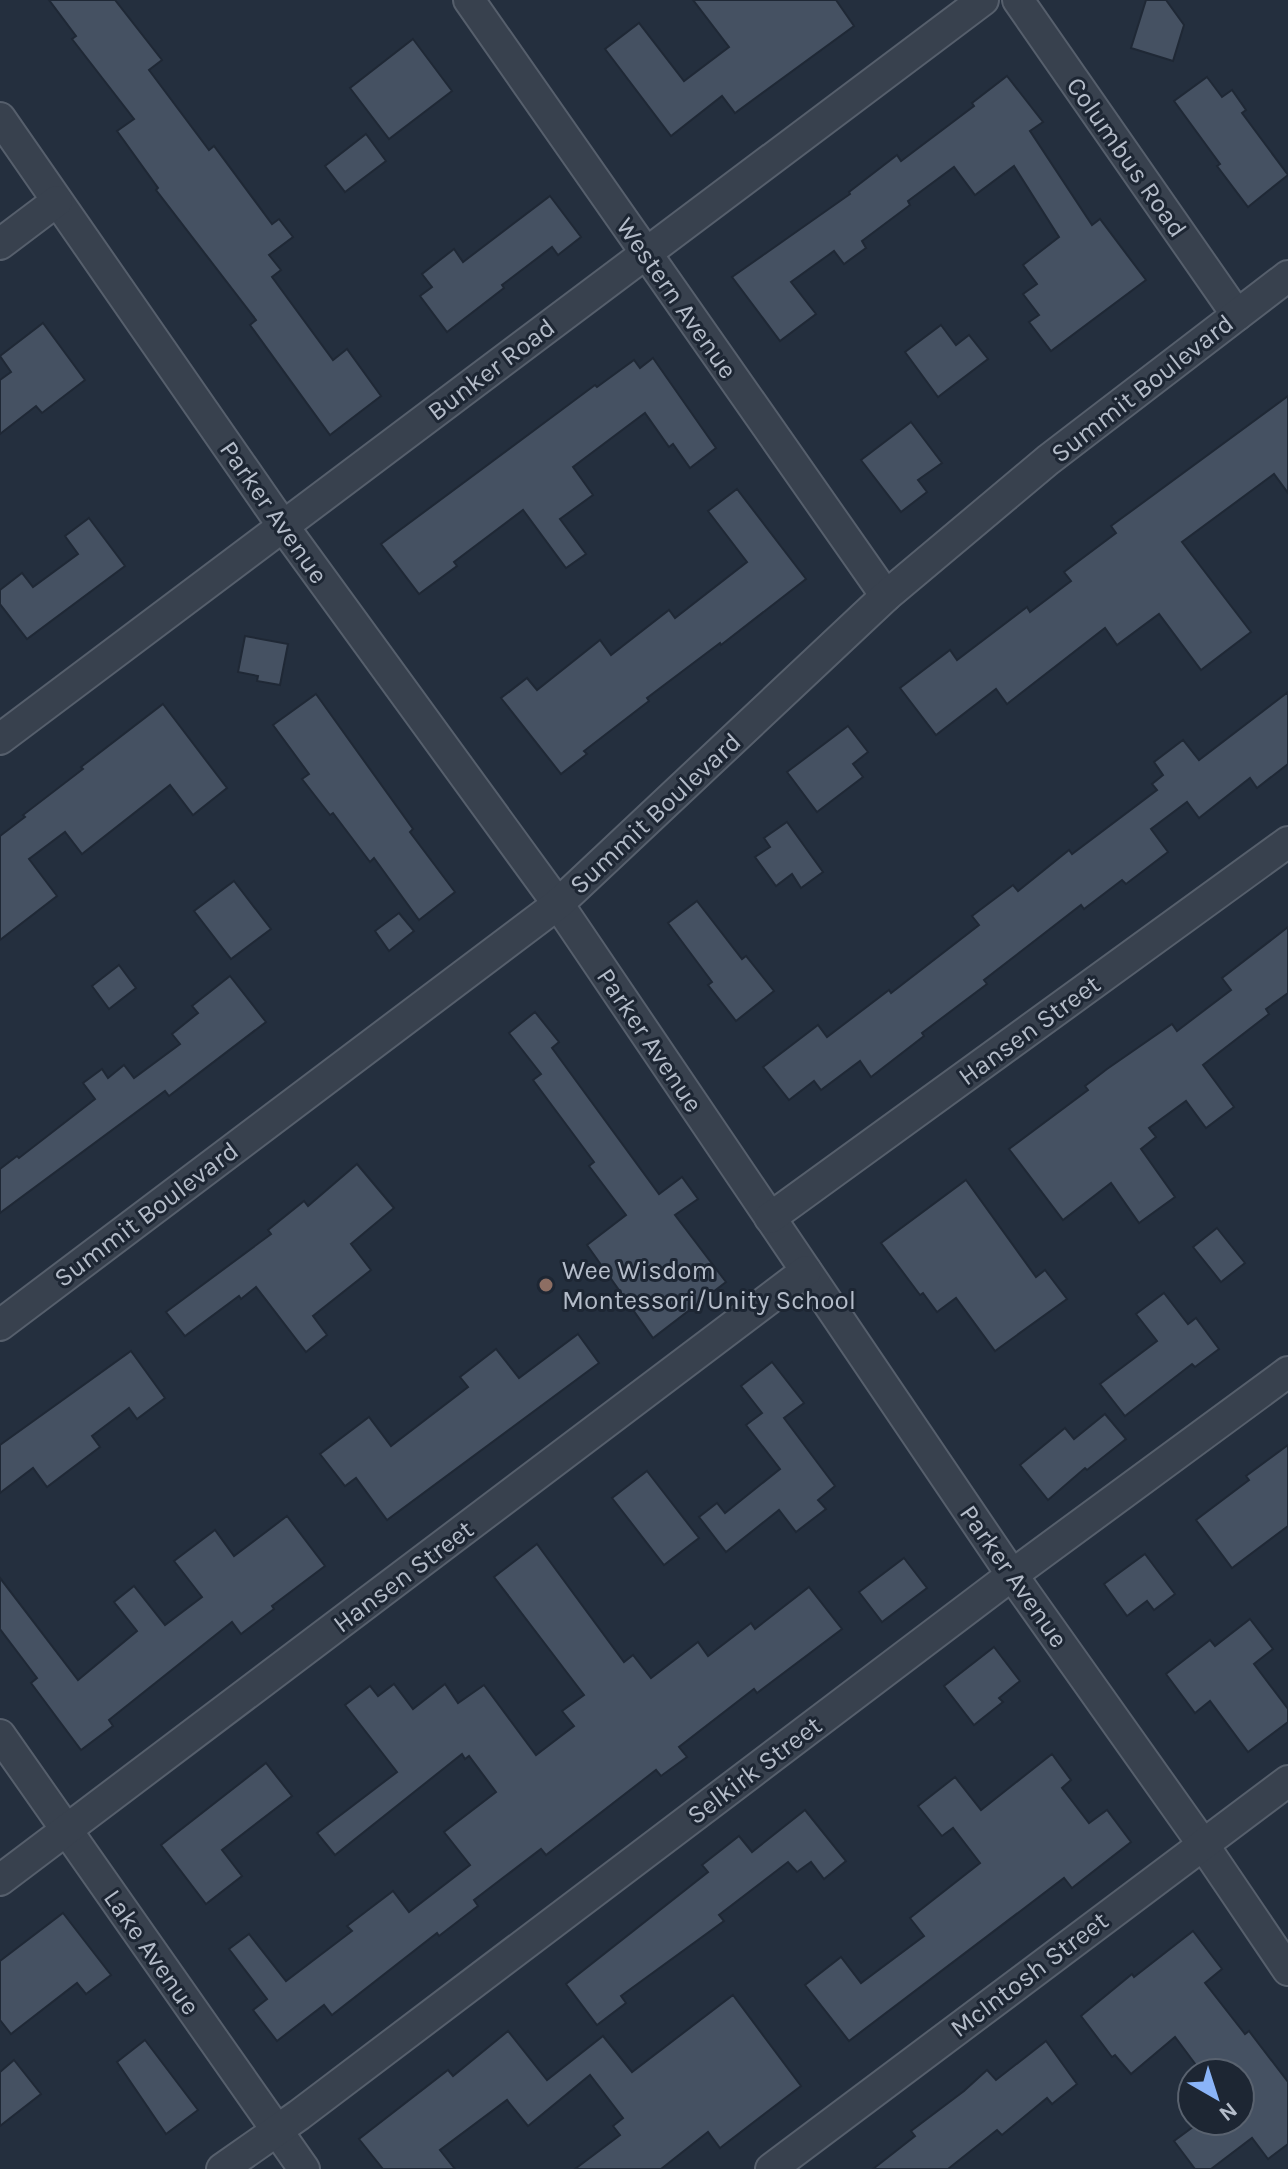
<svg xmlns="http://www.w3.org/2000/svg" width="1288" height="2169" viewBox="0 0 1288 2169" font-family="Karla,sans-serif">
	<rect width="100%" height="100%" fill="#242f3e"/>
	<g fill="#455162" stroke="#1f2835" stroke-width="2">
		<path d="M49 0H115L162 60 149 70 209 150 214 146 272 224 279 219 293 237 269 255 281 270 272 277 333 360 347 349 381 396 330 435 250 325 256 320 156 190 158 188 117 131 134 119 72 39 76 36Z"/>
		<path d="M693 0H836L854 26 735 113 722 96 671 136 605 49 639 23 684 81 729 47Z"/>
		<path d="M1146 0H1166L1184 25 1173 61 1131 48Z"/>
		<path d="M413 39 452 91 389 139 350 88Z"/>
		<path d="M1007 76 1043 122 1030 131 1092 225 1100 219 1146 280 1051 351 1029 322 1039 315 1023 294 1037 284 1023 265 1059 237 1014 166 975 195 954 167 908 201 910 205 862 241 866 248 844 264 834 251 791 282 816 314 780 341 732 277 850 194 849 192 897 155 901 161 974 106 972 103Z"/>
		<path d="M1207 77 1222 97 1232 90 1246 110 1242 113 1288 175 1248 207 1217 166 1220 164 1174 101Z"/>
		<path d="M366 134 386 161 345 192 325 166Z"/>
		<path d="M550 196 581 237 558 255 552 247 502 285 504 288 447 332 420 296 432 287 422 274 454 249 463 262Z"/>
		<path d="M43 323 85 380 42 413 36 406 0 434V380L11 372 0 356Z"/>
		<path d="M941 325 956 345 969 335 988 359 938 397 905 352Z"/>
		<path d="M653 358 716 448 690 468 673 444 669 447 645 413 573 467 593 495 560 519 586 554 566 568 523 510 454 562 457 566 419 594 381 544 595 385 597 387 634 360 640 368Z"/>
		<path d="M1288 396V493L1274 474 1182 542 1251 632 1201 670 1159 614 1117 645 1105 628 1007 704 996 689 936 735 900 688 950 650 957 660 1027 607 1030 612 1071 581 1064 572 1116 533 1111 526Z"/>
		<path d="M911 422 942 463 918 480 927 492 901 512 861 460Z"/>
		<path d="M737 489 806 579 721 645 720 643 647 698 649 701 584 751 587 754 561 774 501 698 527 678 537 690 600 640 611 655 669 610 675 618 747 562 708 511Z"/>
		<path d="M89 518 125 566 27 639 0 604V590L22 573 33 587 78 554 65 536Z"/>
		<path d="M245 636 288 644 280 685 257 681 258 676 238 672Z"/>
		<path d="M1288 692V764L1257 788 1250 778 1199 818 1187 802 1151 829 1168 852 1126 884 1122 880 1084 909 1081 905 984 980 987 984 922 1033 924 1036 871 1077 860 1061 821 1090 814 1081 789 1100 763 1067 818 1025 827 1037 889 990 891 993 979 925 972 916 1013 885 1018 891 1069 850 1072 854 1157 790 1152 784 1163 775 1154 762 1183 740 1199 760Z"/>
		<path d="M316 694 413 829 410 832 455 892 419 920 374 858 370 862 333 813 330 815 302 779 309 774 273 725Z"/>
		<path d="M163 704 227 788 193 815 170 785 82 854 65 832 29 859 57 896 0 940V836L25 817 23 815 83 769 81 767Z"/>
		<path d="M848 726 868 752 853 764 863 777 817 812 787 772Z"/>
		<path d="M787 822 823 872 801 888 792 874 776 886 755 857 770 847 764 838Z"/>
		<path d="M234 881 271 929 231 959 194 911Z"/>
		<path d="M697 901 742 959 746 956 774 991 736 1021 708 985 712 982 668 923Z"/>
		<path d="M399 913 414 931 389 951 375 931Z"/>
		<path d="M1288 927V993L1266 1009 1269 1014 1203 1065 1234 1107 1206 1128 1186 1101 1149 1128 1156 1137 1141 1149 1175 1197 1139 1223 1111 1183 1063 1220 1009 1149 1088 1090 1085 1086 1107 1069 1172 1024 1177 1031 1231 990 1222 978Z"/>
		<path d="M119 965 136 988 109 1009 92 986Z"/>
		<path d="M230 976 266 1022 169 1096 165 1091 0 1213V1169L17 1156 19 1158 95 1099 83 1083 102 1069 108 1078 124 1065 134 1078 180 1044 172 1034 198 1013 192 1006Z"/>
		<path d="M535 1012 559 1042 552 1048 659 1194 682 1177 698 1199 675 1215 726 1282 653 1338 587 1245 626 1215 589 1166 594 1162 533 1080 541 1074 509 1033Z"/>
		<path d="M357 1164 394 1208 351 1244 371 1270 313 1316 327 1335 306 1352 256 1287 241 1299 239 1296 185 1336 166 1312 271 1234 268 1230 304 1201 308 1206Z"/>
		<path d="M966 1180 1036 1277 1045 1270 1067 1299 995 1351 956 1298 937 1312 923 1293 920 1295 881 1243Z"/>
		<path d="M1217 1228 1245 1263 1221 1282 1193 1247Z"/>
		<path d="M1164 1293 1188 1324 1196 1318 1219 1349 1195 1367 1192 1364 1125 1416 1100 1384 1157 1341 1136 1314Z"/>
		<path d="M578 1334 599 1363 387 1520 356 1478 345 1486 320 1454 369 1417 391 1446 468 1387 460 1377 496 1349 519 1378Z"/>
		<path d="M131 1351 165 1398 137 1419 129 1408 92 1436 100 1447 47 1487 33 1468 0 1493V1445Z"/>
		<path d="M772 1362 804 1403 784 1418 835 1486 818 1500 826 1509 796 1532 779 1510 726 1552 699 1517 717 1503 725 1513 780 1469 746 1425 762 1413 741 1386Z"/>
		<path d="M1105 1414 1126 1439 1087 1470 1085 1468 1048 1500 1020 1465 1065 1428 1074 1439Z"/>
		<path d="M1288 1445V1526L1232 1568 1196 1520 1249 1480 1246 1476Z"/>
		<path d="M647 1471 699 1538 664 1565 612 1498Z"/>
		<path d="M287 1516 325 1566 272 1606 274 1609 241 1634 232 1622 109 1720 113 1726 81 1750 31 1683 37 1678 0 1629V1578L78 1680 137 1631 114 1602 134 1586 165 1625 202 1597 174 1561 215 1530 234 1556Z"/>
		<path d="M537 1544 624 1662 633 1655 651 1678 698 1642 708 1656 751 1623 755 1629 809 1587 842 1629 757 1693 754 1689 679 1747 687 1757 661 1776 656 1770 546 1855 541 1849 474 1900 478 1906 439 1936 437 1933 332 2015 324 2005 277 2041 253 2010 267 1999 229 1949 249 1934 286 1981 352 1931 347 1926 393 1891 409 1912 470 1865 444 1832 496 1792 469 1756 465 1759 462 1754 335 1855 317 1833 397 1772 345 1705 370 1686 378 1696 394 1684 413 1709 445 1684 458 1703 484 1685 536 1755 574 1726 562 1711 584 1695 494 1577Z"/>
		<path d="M1145 1554 1175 1594 1154 1610 1147 1601 1127 1616 1104 1584Z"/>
		<path d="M904 1558 927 1588 882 1622 859 1592Z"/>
		<path d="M1250 1619 1273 1649 1254 1664 1288 1709V1722L1248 1752 1210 1701 1195 1713 1166 1674 1210 1640 1215 1646Z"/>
		<path d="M994 1647 1020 1681 999 1698 1003 1702 974 1725 944 1686Z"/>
		<path d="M1052 1754 1071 1780 1062 1788 1089 1823 1107 1810 1131 1842 1072 1888 1064 1878 849 2041 805 1985 841 1957 861 1983 924 1936 910 1918 980 1863 953 1828 942 1836 918 1806 955 1777 981 1810Z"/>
		<path d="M266 1763 292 1796 222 1850 242 1876 206 1904 161 1845Z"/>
		<path d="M805 1810 846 1861 824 1879 811 1862 797 1872 788 1862 719 1915 724 1921 621 1996 626 2003 597 2025 566 1984 708 1872 702 1865 739 1836 752 1852Z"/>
		<path d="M63 1913 111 1975 86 1994 77 1983 11 2034 0 2020V1961Z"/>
		<path d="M1193 1931 1222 1969 1205 1983 1245 2034 1249 2031 1288 2082V2144L1268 2159 1252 2138 1211 2169H1195L1174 2141 1201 2121H1240V2073H1202L1175 2037 1131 2074 1115 2055 1112 2057 1081 2016 1132 1974 1134 1977Z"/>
		<path d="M733 1995 801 2086 720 2148 708 2132 661 2169H575L620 2135 613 2126 623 2118 590 2075 528 2126 507 2100 440 2150 455 2169H383L359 2139 448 2070 453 2076 508 2031 547 2080 603 2036 632 2072Z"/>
		<path d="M145 2040 198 2110 166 2134 117 2062Z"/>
		<path d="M1046 2041 1077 2084 1052 2104 1047 2098 1002 2135 997 2130 948 2169H873L915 2136 911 2131 964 2091 987 2070 996 2080Z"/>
		<path d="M14 2060 41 2094 0 2126V2072Z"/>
	</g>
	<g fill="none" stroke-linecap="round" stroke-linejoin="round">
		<g stroke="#565f6c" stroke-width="34">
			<g id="minor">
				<path d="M469 0 886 596"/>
				<path d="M1018 0 1237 315"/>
				<path d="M0 118 283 526 558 904 1012 1575 1202 1843 1288 1970"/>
				<path d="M0 244 57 201"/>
				<path d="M0 739 983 0"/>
				<path d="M770 1218 1288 842"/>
				<path d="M0 1325 558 904 886 596 1048 460 1288 276"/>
				<path d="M0 1735 304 2169"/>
				<path d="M0 1880 806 1271"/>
				<path d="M222 2169 299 2115 1012 1575 1288 1372"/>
				<path d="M771 2169 1288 1781"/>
			</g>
		</g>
		<use href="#minor" stroke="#38414e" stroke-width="30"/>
	</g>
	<circle fill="#8d6e63" stroke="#1d2633" stroke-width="3" cx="546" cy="1285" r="8"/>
	<g text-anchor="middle" stroke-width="6" stroke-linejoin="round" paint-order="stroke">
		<g font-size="26" fill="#b4bcc9" stroke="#1d2633">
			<text transform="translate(1127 157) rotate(55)" y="9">Columbus Road</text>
			<text transform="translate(677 298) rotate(55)" y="9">Western Avenue</text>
			<text transform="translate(491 369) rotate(-37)" y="9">Bunker Road</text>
			<text transform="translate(1142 388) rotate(-38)" y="9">Summit Boulevard</text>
			<text transform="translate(274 512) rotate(55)" y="9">Parker Avenue</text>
			<text transform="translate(655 813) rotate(-43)" y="9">Summit Boulevard</text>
			<text transform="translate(1029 1030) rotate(-36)" y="9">Hansen Street</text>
			<text transform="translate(650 1040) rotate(56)" y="9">Parker Avenue</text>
			<text transform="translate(146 1214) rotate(-37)" y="9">Summit Boulevard</text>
			<text transform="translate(403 1576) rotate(-37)" y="9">Hansen Street</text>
			<text transform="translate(1014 1576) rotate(55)" y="9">Parker Avenue</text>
			<text transform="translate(754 1770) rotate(-37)" y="9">Selkirk Street</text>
			<text transform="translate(152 1952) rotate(55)" y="9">Lake Avenue</text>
			<text transform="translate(1029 1974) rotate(-37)" y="9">McIntosh Street</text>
		</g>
		<g font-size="26" fill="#b4bcc9" stroke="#1d2633" text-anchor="start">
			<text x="562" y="1279">Wee Wisdom<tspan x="562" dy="30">Montessori/Unity School</tspan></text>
		</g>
	</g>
	<g transform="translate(1216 2097) rotate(141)"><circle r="38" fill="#1d2633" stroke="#59626f" stroke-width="2"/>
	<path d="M0-6L14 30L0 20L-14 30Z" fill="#8ab4f8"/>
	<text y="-12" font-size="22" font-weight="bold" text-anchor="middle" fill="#b4bcc9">N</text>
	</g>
</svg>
